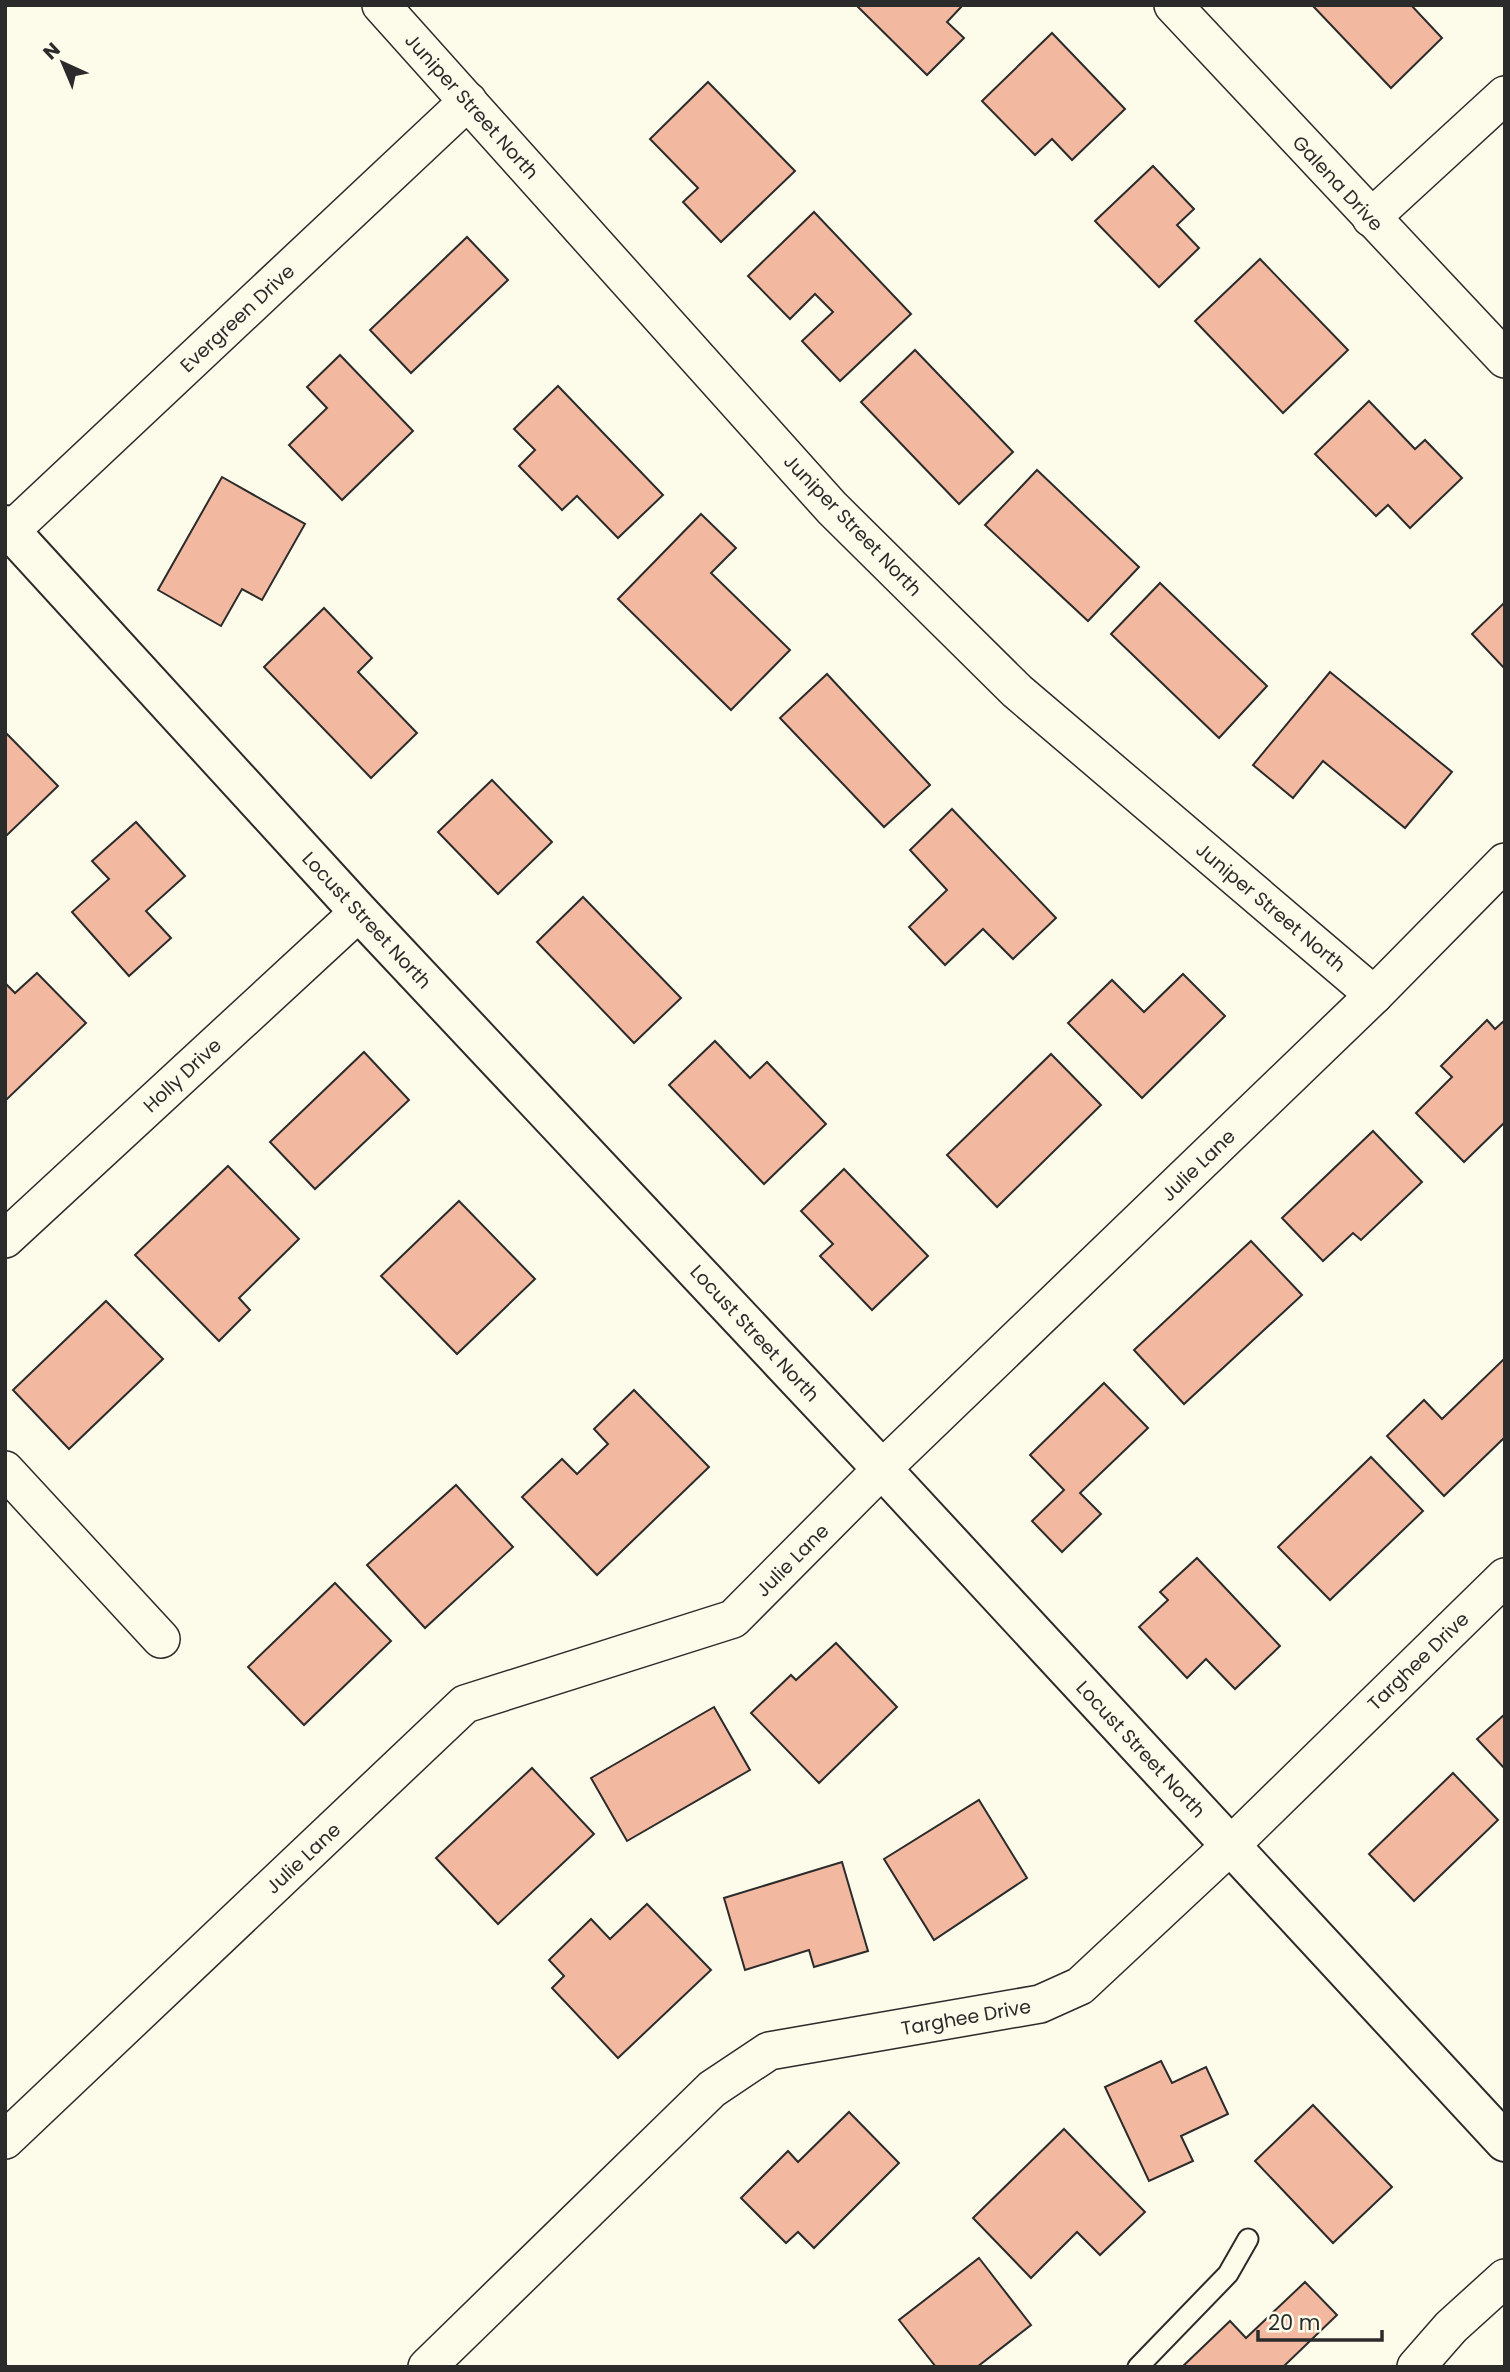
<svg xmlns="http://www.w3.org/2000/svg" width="1510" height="2372" viewBox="0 0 1510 2372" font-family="Poppins,sans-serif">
	<rect width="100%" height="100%" fill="#fdfbea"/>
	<g fill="#f2b8a0" stroke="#2b2b2b" stroke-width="2">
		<path d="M856 5H963L947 22 964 38 927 75Z"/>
		<path d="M1312 5H1411L1442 38 1391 88Z"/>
		<path d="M1052 33 1125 109 1072 160 1052 139 1035 155 982 101Z"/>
		<path d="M708 82 795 171 721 242 683 202 698 188 650 139Z"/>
		<path d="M1153 166 1194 209 1177 225 1199 248 1159 287 1095 221Z"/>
		<path d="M814 212 911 314 840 381 802 341 833 312 815 294 790 319 748 276Z"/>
		<path d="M467 237 508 280 411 373 370 330Z"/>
		<path d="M1260 259 1348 350 1283 413 1195 321Z"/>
		<path d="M915 350 1013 452 959 504 861 402Z"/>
		<path d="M340 355 413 431 342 500 289 445 327 408 307 387Z"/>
		<path d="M558 386 663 495 618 538 577 496 562 510 519 466 535 450 514 429Z"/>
		<path d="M1369 401 1415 449 1425 440 1462 478 1410 528 1388 505 1376 516 1315 454Z"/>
		<path d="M1037 470 1139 567 1088 621 985 525Z"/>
		<path d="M222 477 305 524 262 600 242 589 221 626 158 590Z"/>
		<path d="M701 514 736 548 711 573 790 650 731 710 618 599Z"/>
		<path d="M1160 583 1267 686 1219 738 1111 634Z"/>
		<path d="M1505 602V669L1472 634Z"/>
		<path d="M324 608 372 658 358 672 417 733 371 778 264 667Z"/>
		<path d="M1330 672 1452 772 1405 828 1323 761 1293 798 1253 765Z"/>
		<path d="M827 674 930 785 884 827 780 718Z"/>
		<path d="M5 732 58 786 5 837Z"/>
		<path d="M492 780 552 842 498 894 438 832Z"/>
		<path d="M952 809 1056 918 1013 959 983 929 945 965 909 927 947 890 910 850Z"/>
		<path d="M136 822 185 876 146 911 171 938 129 976 72 912 109 879 92 861Z"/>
		<path d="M583 897 681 998 634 1043 537 942Z"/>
		<path d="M37 973 86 1023 5 1101V983L15 993Z"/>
		<path d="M1183 974 1225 1016 1142 1098 1068 1023 1112 980 1144 1012Z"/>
		<path d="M1487 1020 1495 1029 1505 1020V1122L1464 1162 1416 1113 1452 1077 1441 1066Z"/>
		<path d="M715 1041 750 1078 767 1062 826 1124 764 1184 669 1085Z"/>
		<path d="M364 1052 409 1100 315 1189 270 1142Z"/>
		<path d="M1051 1054 1101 1105 997 1207 947 1155Z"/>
		<path d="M1373 1131 1422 1182 1361 1240 1353 1233 1323 1261 1282 1218Z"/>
		<path d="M228 1166 299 1239 239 1298 250 1310 219 1341 135 1255Z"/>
		<path d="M844 1169 928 1256 872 1310 820 1256 833 1244 801 1211Z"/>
		<path d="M459 1201 535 1279 457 1354 381 1276Z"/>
		<path d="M1251 1241 1302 1295 1184 1404 1134 1350Z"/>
		<path d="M106 1301 163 1359 69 1449 13 1390Z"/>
		<path d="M1505 1358V1437L1444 1496 1387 1436 1424 1400 1442 1419Z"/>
		<path d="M1104 1383 1148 1428 1080 1493 1101 1514 1062 1552 1032 1521 1064 1490 1030 1455Z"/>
		<path d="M634 1390 709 1467 597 1575 522 1497 562 1459 577 1474 608 1444 594 1429Z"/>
		<path d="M1371 1457 1423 1511 1330 1600 1278 1547Z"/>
		<path d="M456 1485 513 1547 425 1628 367 1565Z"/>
		<path d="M1197 1558 1280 1646 1235 1689 1206 1659 1187 1678 1139 1627 1168 1600 1160 1592Z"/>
		<path d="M335 1583 391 1641 304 1725 248 1667Z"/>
		<path d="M836 1643 897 1707 819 1783 751 1713 791 1675 796 1680Z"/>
		<path d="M714 1707 750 1770 627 1841 591 1778Z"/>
		<path d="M1505 1714V1769L1477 1739Z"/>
		<path d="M532 1768 594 1834 498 1924 436 1858Z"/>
		<path d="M1453 1773 1498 1820 1414 1901 1369 1854Z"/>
		<path d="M979 1800 1027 1878 934 1940 884 1859Z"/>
		<path d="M842 1862 868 1951 814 1967 809 1950 745 1970 724 1898Z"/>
		<path d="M647 1904 711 1970 618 2058 552 1988 564 1976 549 1960 591 1919 610 1939Z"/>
		<path d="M1161 2061 1172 2083 1206 2067 1228 2114 1181 2136 1193 2161 1149 2181 1105 2087Z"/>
		<path d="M1313 2105 1392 2187 1333 2243 1255 2161Z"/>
		<path d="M849 2112 899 2163 814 2248 798 2232 786 2243 741 2198 788 2151 798 2162Z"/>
		<path d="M1064 2129 1145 2212 1100 2255 1077 2232 1031 2278 973 2218Z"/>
		<path d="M979 2258 1031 2325 977 2367H936L899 2320Z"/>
		<path d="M1305 2282 1337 2315 1283 2367H1182L1230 2321 1246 2338Z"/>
	</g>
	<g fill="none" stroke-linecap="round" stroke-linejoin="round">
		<g stroke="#2b2b2b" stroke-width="23">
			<path id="lane" d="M1138 2367 1228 2274 1248 2239"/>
		</g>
		<g stroke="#2b2b2b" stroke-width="40">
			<g id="street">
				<path d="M381 5 832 508 1017 691 1374 995"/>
				<path d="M1173 5 1505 359"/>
				<path d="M1371 218 1505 95"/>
				<path d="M5 536 468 101"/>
				<path d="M5 1239 359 912"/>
				<path d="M5 1470 161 1639"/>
				<path d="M5 2140 465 1704 733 1619 882 1469 1374 995 1505 862"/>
				<path d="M427 2367 712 2089 769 2051 1040 2004 1080 1986 1231 1845 1505 1577"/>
				<path d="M1416 2367 1451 2327 1505 2278"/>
			</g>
		</g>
		<g stroke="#2b2b2b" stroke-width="42">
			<path id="secondary" d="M5 525 359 912 882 1469 1505 2142"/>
		</g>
		<use href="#lane" stroke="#fdfbea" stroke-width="19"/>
		<use href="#street" stroke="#fdfbea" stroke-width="37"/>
		<use href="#secondary" stroke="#fdfbea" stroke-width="38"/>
	</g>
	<g text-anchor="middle" stroke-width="5" stroke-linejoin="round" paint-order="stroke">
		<g font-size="19" fill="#2b2b2b" stroke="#fdfbea">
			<text transform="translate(472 106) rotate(48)" y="7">Juniper Street North</text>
			<text transform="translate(1338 183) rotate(47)" y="7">Galena Drive</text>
			<text transform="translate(237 318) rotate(-43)" y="7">Evergreen Drive</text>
			<text transform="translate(853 525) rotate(46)" y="7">Juniper Street North</text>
			<text transform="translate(1271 907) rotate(40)" y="7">Juniper Street North</text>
			<text transform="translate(367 920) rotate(47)" y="7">Locust Street North</text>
			<text transform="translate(182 1075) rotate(-43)" y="7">Holly Drive</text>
			<text transform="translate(1198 1165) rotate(-44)" y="7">Julie Lane</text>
			<text transform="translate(755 1333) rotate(47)" y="7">Locust Street North</text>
			<text transform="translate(792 1560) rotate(-45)" y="7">Julie Lane</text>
			<text transform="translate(1418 1661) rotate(-44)" y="7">Targhee Drive</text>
			<text transform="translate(1141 1749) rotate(47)" y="7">Locust Street North</text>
			<text transform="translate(303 1858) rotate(-43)" y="7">Julie Lane</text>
			<text transform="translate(966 2017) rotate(-10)" y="7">Targhee Drive</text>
		</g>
	</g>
	<rect width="1510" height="2372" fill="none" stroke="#2b2b2b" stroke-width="14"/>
	<g transform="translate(63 63) rotate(316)" stroke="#fdfbea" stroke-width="5" paint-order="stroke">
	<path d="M0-5L12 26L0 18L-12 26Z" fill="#2b2b2b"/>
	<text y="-10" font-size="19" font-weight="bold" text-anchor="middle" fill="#2b2b2b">N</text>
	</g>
	<path d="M1258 2330v10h124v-10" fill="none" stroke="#2b2b2b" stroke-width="3.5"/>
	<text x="1268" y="2330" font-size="21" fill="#2b2b2b" stroke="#fdfbea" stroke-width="5" paint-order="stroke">20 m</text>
</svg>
